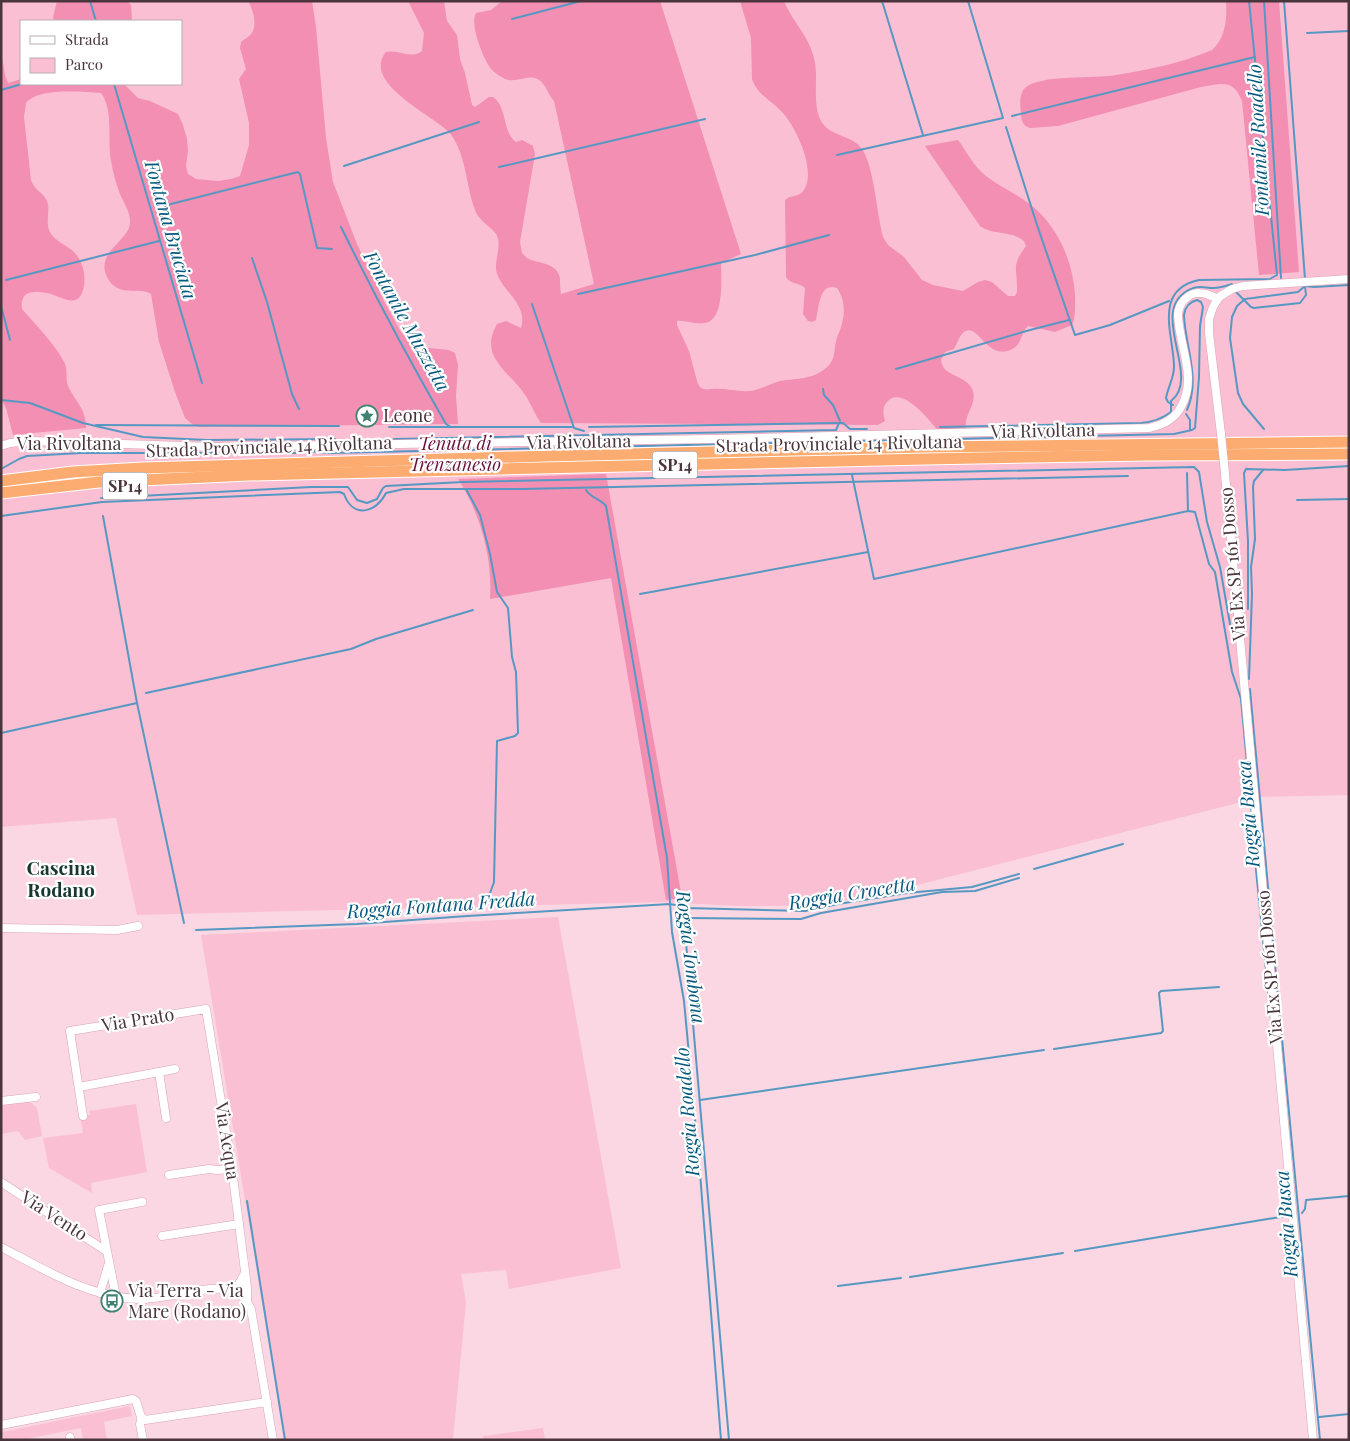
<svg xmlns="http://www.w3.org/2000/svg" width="1350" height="1441" viewBox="0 0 1350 1441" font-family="'Playfair Display',serif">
	<rect width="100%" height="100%" fill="#fad7e2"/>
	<g fill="#fbbfd3" fill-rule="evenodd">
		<path d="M1 1H1349V795L1261 797 878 895 822 904 784 906H737L664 902 137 915 116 818 1 827ZM21 21H181V84H21Z"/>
		<path d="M558 917 621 1268 509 1289 506 1270 461 1274 466 1302 453 1440H285L201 935Z"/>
		<path d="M29 1101 37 1108 42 1136 25 1140 18 1131 1 1134V1104Z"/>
		<path d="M136 1104 147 1172 91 1183 92 1193 49 1168 43 1138 83 1133 80 1116 90 1115 89 1111Z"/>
		<path d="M130 1406 132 1416 104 1422 107 1440H83L81 1428 22 1440H4L2 1432Z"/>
		<path d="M543 1428 545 1440H484L483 1436Z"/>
	</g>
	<g fill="#f28fb3">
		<path d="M57 1H127L131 5 132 21H54L53 17Z"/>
		<path d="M248 1H312L316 27 326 138 333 182 357 244 384 301 401 332 409 340 420 347 449 350 455 353 458 365 456 396 458 424 198 427 192 424 185 418 175 392 159 342 151 294C140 286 118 299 107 277 95 252 129 241 130 223 131 214 124 203 120 194 116 184 113 172 111 161 107 140 114 111 101 93 82 92 39 87 26 103L24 117 31 180C34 190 43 192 47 201 51 211 44 224 51 234 57 242 66 245 73 251 83 261 87 277 83 290 78 308 63 298 51 294 37 290 19 289 22 309 35 324 57 346 65 364 68 371 65 379 68 386 76 403 86 408 86 428L13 435 6 408 1 399V52L5 75 8 83 21 79V84H124L138 98 150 101 178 114 183 125 187 139 188 151 186 166 188 174 196 179 218 181 231 179 240 176 249 145V123L239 79 246 69 240 48 241 42C244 39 248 38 251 34 258 26 253 9 248 1Z"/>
		<path d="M408 1H444L447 21 457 35 460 59 465 73 472 105 475 107 489 97H493C508 108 502 132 516 142L522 140 533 146 535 154 520 242 522 253 527 258C538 264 557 262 560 278 560 283 560 289 561 294L594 284 554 101C548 95 546 84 539 80 528 73 517 84 505 79 501 77 496 74 492 70 484 61 469 24 476 13L491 10 502 1H660L741 254 721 263C721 277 725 320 705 323 695 325 686 320 677 321V325L689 351 697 381C698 385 700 388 704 389 706 390 711 389 712 389 725 388 738 392 751 391 761 389 770 384 780 381 798 378 813 380 827 367 837 359 833 346 838 335 845 319 847 303 837 288 819 282 819 308 816 320L812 322 808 321 803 314 805 288C799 282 791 285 786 277L785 200C790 195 800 197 804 190 817 170 795 124 780 110 769 99 757 94 752 79L751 38 740 1H784C792 21 809 36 814 58 819 77 812 100 820 119 828 137 852 134 862 149 874 166 877 215 883 237L888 245 904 257 922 280 933 285 963 291 978 282 985 280 992 282 1008 296H1015L1017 292C1018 268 1010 268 1026 246L1024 241C1011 230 994 236 980 226L925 146 958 140C967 152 974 167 986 176 1000 187 1017 194 1031 205 1058 227 1073 261 1075 295 1075 305 1076 316 1072 325L1055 332 1028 326C1021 332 1022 343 1014 348 987 364 979 321 964 332 959 336 957 344 954 349L945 352 941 360C943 377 963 374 971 387 981 403 960 416 967 432L940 433C931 423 903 384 887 402 882 407 883 414 885 421L878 425 541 423C534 413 530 401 523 392 506 369 479 356 497 324L506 321 521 328C528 304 504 293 497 274 493 262 502 248 497 236 494 228 479 222 475 210 466 187 466 150 448 131 432 115 361 82 386 52 399 49 411 60 422 51L424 33Z"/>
		<path d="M1226 1H1279L1299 272 1259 275 1242 101C1233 78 1221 84 1201 87L1058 126 1030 128C1023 126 1021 121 1021 113 1020 106 1019 93 1025 88 1040 74 1095 79 1116 75 1148 70 1182 63 1212 50 1226 37 1227 19 1226 1Z"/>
		<path d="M606 474 682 898 666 900 611 578 490 599C493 559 480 512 458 479Z"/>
	</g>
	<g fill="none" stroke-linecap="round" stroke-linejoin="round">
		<g stroke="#5798c2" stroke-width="2">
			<path d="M90 1 96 21"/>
			<path d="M882 1 923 135"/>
			<path d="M1264 1 1281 278"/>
			<path d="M1284 1 1305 279"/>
			<path d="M512 19 581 1"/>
			<path d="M1307 33 1349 31"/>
			<path d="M114 84 202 383"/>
			<path d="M1 90 22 84"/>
			<path d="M1012 116 1255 57"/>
			<path d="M1006 127 1037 225 1075 335 1110 325 1169 301"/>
			<path d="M837 155 1003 118 968 1"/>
			<path d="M344 166 479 122"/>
			<path d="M499 167 705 119"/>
			<path d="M159 207 298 172 300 174 317 248 332 249"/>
			<path d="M341 227C374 294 409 360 446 424L451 427"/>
			<path d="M252 258 267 302 292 394 299 409"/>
			<path d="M6 280 159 241"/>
			<path d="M1305 286 1314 287 1349 285"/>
			<path d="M1236 292 1251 307 1254 308 1300 303 1306 295 1305 286"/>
			<path d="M578 294 755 255 829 235"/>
			<path d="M532 304 574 428 584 431"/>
			<path d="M1 306 10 340"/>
			<path d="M896 369 1030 330 1069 320"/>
			<path d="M823 389 824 395 833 405 840 421"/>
			<path d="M1 400 30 403 83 423 143 437 207 440 335 439"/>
			<path d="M1173 405 1168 402 1166 398C1168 387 1174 378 1174 367 1174 336 1152 290 1199 280L1270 279 1277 275 1249 1"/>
			<path d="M1186 414 1190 420V430"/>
			<path d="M96 425 339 426"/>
			<path d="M389 427H572"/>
			<path d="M589 427 837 423"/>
			<path d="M940 427 1141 423C1152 422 1162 419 1171 412V401C1203 377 1145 309 1191 289 1198 285 1206 288 1213 288 1220 288 1226 286 1232 284"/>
			<path d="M1264 429 1243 404 1238 393 1230 338 1232 317 1237 306 1245 299 1298 292 1305 286"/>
			<path d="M394 439 836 430 839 423H843L850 429H867"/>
			<path d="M1 469 19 459 27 456 81 453H300L309 451 328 453 1174 434 1192 430 1195 428 1199 377 1200 326 1203 307 1201 302 1197 300C1189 302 1185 307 1184 315 1185 346 1201 379 1187 410"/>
			<path d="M1187 473 1188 511"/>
			<path d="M852 475 874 579 1188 511 1195 512 1209 564 1215 572 1232 672 1241 699 1255 849"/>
			<path d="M466 489 480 515 490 554 497 592 508 608 512 657 516 672 518 733 515 736 497 741 494 882 489 896"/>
			<path d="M586 490C591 498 600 499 606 506L667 858 672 932 684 1001 700 1173 721 1440"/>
			<path d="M101 498 311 487H348L357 500 367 503 377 499 383 488 386 486 463 482 1194 467 1199 472 1207 522 1220 567 1230 624 1234 638"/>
			<path d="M1297 500 1349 499"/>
			<path d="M1 516 102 502 340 492 344 494C353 519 376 513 386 493L404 489H522L1128 476"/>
			<path d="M103 516 137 703 184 923"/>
			<path d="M640 594 868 552"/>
			<path d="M1248 609V541L1244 473 1246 469 1285 470 1349 466"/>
			<path d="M1249 679 1252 594 1251 567 1255 539 1253 487 1254 481 1263 470"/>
			<path d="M1250 689 1278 997"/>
			<path d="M146 693 351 649 376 639 473 610"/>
			<path d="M1 733 137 703"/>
			<path d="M1255 860 1272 1029"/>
			<path d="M1034 869 1123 844"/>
			<path d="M686 918 801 919 821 913 942 892 975 891 1019 878"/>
			<path d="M196 930 357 924 467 916 670 904 685 907"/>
			<path d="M1279 1007 1320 1440"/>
			<path d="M1054 1049 1161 1033 1163 1031 1159 993 1161 991 1219 987"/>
			<path d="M700 1100 1044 1050"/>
			<path d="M247 1201 285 1440"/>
			<path d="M1302 1213 1305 1209 1306 1200 1349 1196"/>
			<path d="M1075 1251 1286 1216"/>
			<path d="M910 1277 1063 1253"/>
			<path d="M838 1286 901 1278"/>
			<path d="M1319 1417 1349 1414"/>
			<path d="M729 1440 685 931 687 913 686 908 805 911 838 904 907 893 972 887 1019 874"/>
		</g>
		<g stroke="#dba4b6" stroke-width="9">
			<g id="minor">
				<path d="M1221 434 1209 333V319L1213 307 1219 297 1232 289 1243 286 1349 279"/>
				<path d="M1 446 10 443 30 441 215 447 713 439 1149 428C1163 425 1176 418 1182 405 1197 376 1179 346 1178 315 1178 304 1188 292 1200 293 1206 293 1212 296 1218 299"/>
				<path d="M1224 463 1313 1440"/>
				<path d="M1 928 117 930 138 926"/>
				<path d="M159 1072 166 1118"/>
				<path d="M79 1087 175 1069"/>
				<path d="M1 1101 36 1097"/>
				<path d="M83 1116 70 1031 206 1009 232 1169 247 1287V1301"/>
				<path d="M169 1175 209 1169 217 1170 232 1169"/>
				<path d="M1 1182 106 1251"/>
				<path d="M162 1236 239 1224"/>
				<path d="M1 1247C45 1270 88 1297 139 1299 165 1300 211 1283 233 1291 242 1294 247 1300 251 1309L273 1440"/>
				<path d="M235 1291 245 1273"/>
				<path d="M100 1293 108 1266"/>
				<path d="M116 1297 99 1210 142 1202"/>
				<path d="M142 1418 140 1424 143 1440"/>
				<path d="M1 1425 133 1399 136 1401 141 1417 145 1420 267 1402"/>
				<path d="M70 1437 71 1440"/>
			</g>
		</g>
		<g stroke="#fff" stroke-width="13">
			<g id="highway">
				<path d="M1 481 73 472 143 468 546 456 923 447 1349 442"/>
				<path d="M1 493 99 482 249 475 925 459 1147 455 1349 454"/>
			</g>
		</g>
		<use href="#minor" stroke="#fff" stroke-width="8"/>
		<use href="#highway" stroke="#fcac70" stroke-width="11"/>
		<g stroke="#dba4b6" stroke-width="9" stroke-linecap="butt">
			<path id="minor-bridge" d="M1221 434 1224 463"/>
		</g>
		<use href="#minor-bridge" stroke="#fff" stroke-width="8"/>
	</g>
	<defs>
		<g id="sight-ring" transform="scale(1.125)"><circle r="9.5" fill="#fff" stroke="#3f8172" stroke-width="1.5"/><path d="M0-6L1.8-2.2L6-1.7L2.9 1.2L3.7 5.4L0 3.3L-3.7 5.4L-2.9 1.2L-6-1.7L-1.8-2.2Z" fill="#3f8172"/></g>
		<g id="bus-ring" transform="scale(1.125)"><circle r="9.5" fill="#fff" stroke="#3f8172" stroke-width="1.5"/><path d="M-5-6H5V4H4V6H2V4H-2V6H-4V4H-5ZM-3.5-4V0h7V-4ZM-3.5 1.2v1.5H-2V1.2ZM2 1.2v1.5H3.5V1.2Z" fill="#3f8172"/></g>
	</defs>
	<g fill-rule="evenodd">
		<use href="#sight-ring" x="367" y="416"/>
		<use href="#bus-ring" x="112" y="1301"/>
	</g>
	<g text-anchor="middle" stroke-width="4.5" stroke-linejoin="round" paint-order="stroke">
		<g fill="#fff" stroke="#817276" stroke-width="1">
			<rect x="652.5" y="451.5" width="45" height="27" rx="4"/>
			<rect x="102.5" y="472.5" width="45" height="27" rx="4"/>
		</g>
		<g font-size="16" font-weight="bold" fill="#4b353c">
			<text x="675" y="471">SP14</text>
			<text x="125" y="492">SP14</text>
		</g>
		<g font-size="18" fill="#4b353c" stroke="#fff" text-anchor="start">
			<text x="383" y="422">Leone</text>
			<text x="128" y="1297">Via Terra - Via<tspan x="128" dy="21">Mare (Rodano)</tspan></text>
		</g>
		<g font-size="18" fill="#4b353c" stroke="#fff">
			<text transform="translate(1043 431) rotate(-1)" y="6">Via Rivoltana</text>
			<text transform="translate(579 442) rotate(-1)" y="6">Via Rivoltana</text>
			<text x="69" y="450">Via Rivoltana</text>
			<text transform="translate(839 444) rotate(-1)" y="6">Strada Provinciale 14 Rivoltana</text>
			<text transform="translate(269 447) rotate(-2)" y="6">Strada Provinciale 14 Rivoltana</text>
			<text transform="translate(1233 564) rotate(-95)" y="6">Via Ex SP 161 Dosso</text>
			<text transform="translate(1270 967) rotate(-95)" y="6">Via Ex SP 161 Dosso</text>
			<text transform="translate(138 1020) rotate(-9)" y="6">Via Prato</text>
			<text transform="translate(227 1141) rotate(81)" y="6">Via Acqua</text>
			<text transform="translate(54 1216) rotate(33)" y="6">Via Vento</text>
		</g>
		<g font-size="18" font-style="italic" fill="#68113b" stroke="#fff">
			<text x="455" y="450">Tenuta di<tspan x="455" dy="21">Trenzanesio</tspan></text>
		</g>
		<g font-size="19" font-style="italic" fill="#04587e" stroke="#fff">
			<text transform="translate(1258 140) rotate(-93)" y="7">Fontanile Roadello</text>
			<text transform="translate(171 230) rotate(74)" y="7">Fontana Bruciata</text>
			<text transform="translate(407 321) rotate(61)" y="7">Fontanile Muzzetta</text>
			<text transform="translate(1248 814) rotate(-95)" y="7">Roggia Busca</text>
			<text transform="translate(852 893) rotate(-9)" y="7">Roggia Crocetta</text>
			<text transform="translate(441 905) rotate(-4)" y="7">Roggia Fontana Fredda</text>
			<text transform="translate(691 957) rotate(83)" y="7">Roggia Tombona</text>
			<text transform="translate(687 1112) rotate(-95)" y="7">Roggia Roadello</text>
			<text transform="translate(1286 1224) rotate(-95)" y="7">Roggia Busca</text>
		</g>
		<g font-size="19" font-weight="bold" fill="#183730" stroke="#fff">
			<text x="61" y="875">Cascina<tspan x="61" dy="22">Rodano</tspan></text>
		</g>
	</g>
	<rect width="1350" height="1441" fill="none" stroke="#4b353c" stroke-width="5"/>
	<rect x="20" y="20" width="162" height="65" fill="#ffffff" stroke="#b7aeb1"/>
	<rect x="30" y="36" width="25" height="8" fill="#ffffff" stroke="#b7aeb1"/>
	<text x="65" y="45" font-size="15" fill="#4b353c">Strada</text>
	<rect x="30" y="58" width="25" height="15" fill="#fbbfd3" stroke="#b7aeb1"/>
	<text x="65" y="70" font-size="15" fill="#4b353c">Parco</text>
</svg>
